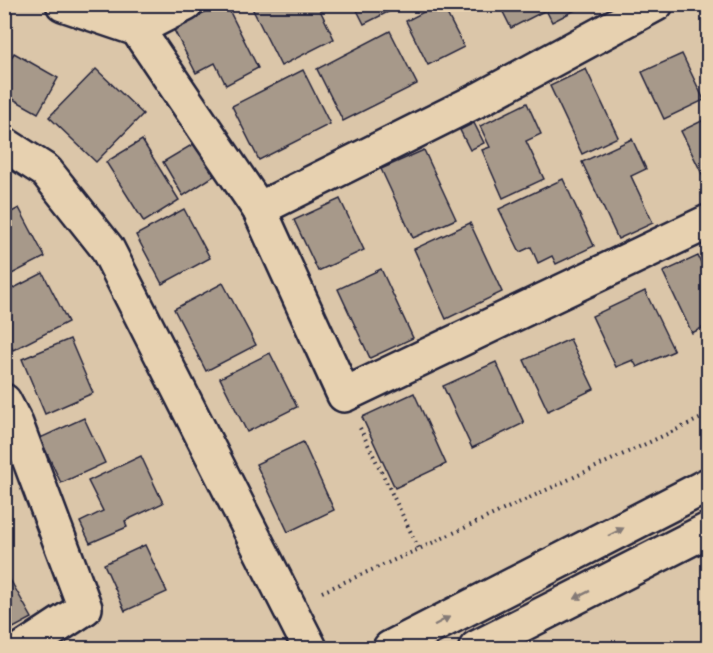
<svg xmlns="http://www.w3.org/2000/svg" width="713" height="653" viewBox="0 0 713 653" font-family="'Comic Neue',sans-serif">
	<rect width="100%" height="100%" fill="#dbc6a9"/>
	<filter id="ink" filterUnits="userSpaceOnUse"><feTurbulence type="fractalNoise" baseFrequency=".0167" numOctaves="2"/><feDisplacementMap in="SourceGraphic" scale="12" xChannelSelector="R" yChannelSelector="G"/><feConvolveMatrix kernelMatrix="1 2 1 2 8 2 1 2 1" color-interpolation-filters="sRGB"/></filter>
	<g filter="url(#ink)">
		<g fill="#a7998a" stroke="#22223b" stroke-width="1.5">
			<path d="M221 4H226L258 68 226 85 215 63 196 73 173 28Z"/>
			<path d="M250 4H317L334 39 281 66Z"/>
			<path d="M354 4H404L364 24Z"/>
			<path d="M439 4H442L464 47 428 65 406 21Z"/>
			<path d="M499 4H585V5L552 22 546 10 511 28Z"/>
			<path d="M390 31 417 84 343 121 317 69Z"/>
			<path d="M14 53 58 78 38 113 4 94V70Z"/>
			<path d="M682 54 704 100 664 119 642 72Z"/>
			<path d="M96 69 143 114 96 162 49 117Z"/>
			<path d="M586 69 618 137 582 154 550 86Z"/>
			<path d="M303 70 330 124 259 160 232 106Z"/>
			<path d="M527 103 541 134 526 141 544 179 503 198 482 150 490 147 480 126Z"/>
			<path d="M708 118V181L706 182 681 131Z"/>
			<path d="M474 123 484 143 470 150 460 130Z"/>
			<path d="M632 139 646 169 631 176 653 223 618 239 582 162Z"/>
			<path d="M142 140 179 200 144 222 106 162Z"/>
			<path d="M200 140 220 172 183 196 163 162Z"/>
			<path d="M424 150 456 219 413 238 381 169Z"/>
			<path d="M563 179 594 246 556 264 552 256 538 263 531 247 520 252 499 209Z"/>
			<path d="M340 199 364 250 318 271 294 220Z"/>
			<path d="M19 208 45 257 4 278V216Z"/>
			<path d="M184 209 210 258 162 284 136 235Z"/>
			<path d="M470 223 502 292 446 319 414 249Z"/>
			<path d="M698 256 708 278V325L692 333 663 272Z"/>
			<path d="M381 269 413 338 370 358 338 289Z"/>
			<path d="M43 273 68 322 13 350 4 334V293Z"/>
			<path d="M223 283 256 345 206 371 174 309Z"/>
			<path d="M645 291 674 351 637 367 633 360 616 367 592 316Z"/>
			<path d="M70 339 93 393 45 414 22 359Z"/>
			<path d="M570 339 594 389 548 411 524 360Z"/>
			<path d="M270 353 297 407 247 432 220 378Z"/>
			<path d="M496 362 524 423 472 448 443 386Z"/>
			<path d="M414 393 446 464 395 488 362 417Z"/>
			<path d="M84 418 105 463 61 483 40 438Z"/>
			<path d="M303 442 334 510 288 532 256 464Z"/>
			<path d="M141 456 163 503 125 521 127 527 90 543 80 522 103 511 88 481Z"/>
			<path d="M145 545 167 592 125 611 104 564Z"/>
			<path d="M4 569 32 618 4 633Z"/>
		</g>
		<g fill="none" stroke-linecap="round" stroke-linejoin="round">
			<g stroke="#22223b" stroke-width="38">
				<g id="minor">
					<path d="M63 4 137 29 259 209 344 395 708 222"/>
					<path d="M137 29 186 4"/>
					<path d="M259 209 482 98 656 4"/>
					<path d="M4 401 16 424 85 608 24 648"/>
				</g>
			</g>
			<g stroke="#22223b" stroke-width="38">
				<g id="tertiary">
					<path d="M4 144 46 171 107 248 310 648"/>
					<path d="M390 648 708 485"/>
					<path d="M476 648 708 530"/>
				</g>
			</g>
			<g stroke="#22223b" stroke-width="4" stroke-dasharray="1.5 4.5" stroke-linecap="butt">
				<path d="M360 428 419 549"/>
				<path d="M322 592 419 549 708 415"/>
			</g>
			<use href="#minor" stroke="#e7d1b0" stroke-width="33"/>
			<use href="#tertiary" stroke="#e7d1b0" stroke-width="33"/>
		</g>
		<defs><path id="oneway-solid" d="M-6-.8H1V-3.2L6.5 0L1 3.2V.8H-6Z" transform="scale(1.5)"/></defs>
		<g fill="#847a76">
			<use href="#oneway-solid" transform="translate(616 532) rotate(-27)"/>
			<use href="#oneway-solid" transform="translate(582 595) rotate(153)"/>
			<use href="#oneway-solid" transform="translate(442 621) rotate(-28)"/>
		</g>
	</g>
	<rect width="713" height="653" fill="none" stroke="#e7d1b0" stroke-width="24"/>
	<rect x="12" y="12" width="689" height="629" fill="none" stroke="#22223b" stroke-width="2" filter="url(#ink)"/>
</svg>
